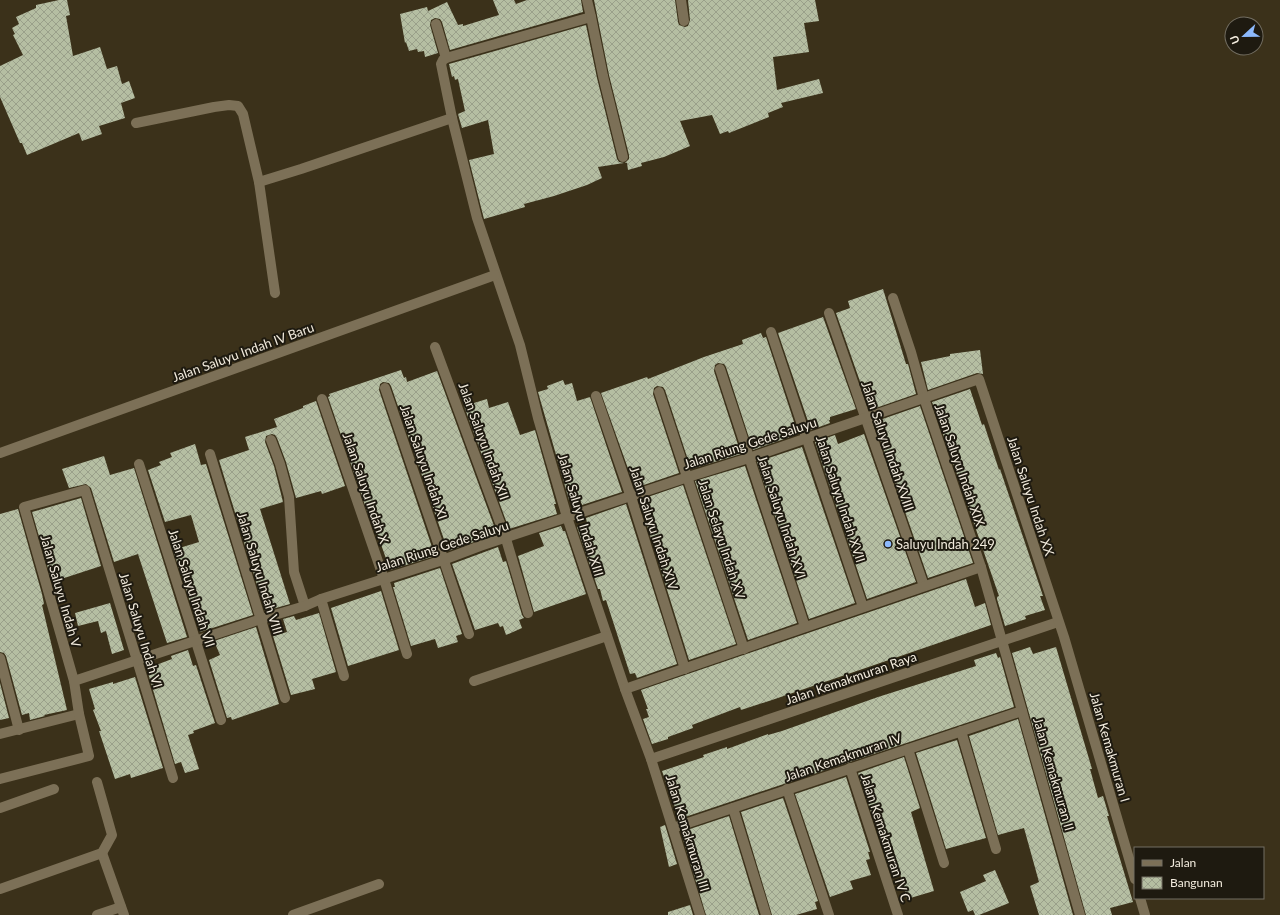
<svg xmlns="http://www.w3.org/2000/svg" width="1280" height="915" font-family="Lato,sans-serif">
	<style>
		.building { fill: url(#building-cross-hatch) }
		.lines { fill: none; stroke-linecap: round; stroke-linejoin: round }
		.minor { stroke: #7c7057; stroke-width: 10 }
		.poi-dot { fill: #8cb9fc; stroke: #1e1a10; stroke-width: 1.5 }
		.labels { text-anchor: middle; stroke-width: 4; stroke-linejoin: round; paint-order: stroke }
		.street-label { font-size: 13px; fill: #f3ecde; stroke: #1e1a10 }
		.poi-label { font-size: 13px; fill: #f3ecde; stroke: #1e1a10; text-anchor: start }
	</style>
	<defs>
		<pattern id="building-cross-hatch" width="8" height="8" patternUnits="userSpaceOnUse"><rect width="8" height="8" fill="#b5bea2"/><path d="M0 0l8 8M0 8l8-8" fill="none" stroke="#9aa08a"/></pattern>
	</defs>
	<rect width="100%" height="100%" fill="#3b311a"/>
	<!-- building -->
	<g class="building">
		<polygon points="59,0 67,0 70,15 66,16 73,56 100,47 107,69 117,66 122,84 129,81 135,98 121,103 125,118 99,126 102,134 82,141 79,133 27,155 22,143 20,143 0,97 0,66 23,55 13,35 15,34 12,28 19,24 16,17 36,8 36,5"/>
		<polygon points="493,0 514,0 516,4 527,0 581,0 583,12 450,50 442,22 440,19 435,18 431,20 430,25 438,53 425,57 424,51 418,52 417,49 409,51 406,42 405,43 400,14 427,7 428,11 447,2 458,25 463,24 463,26 499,15"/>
		<polygon points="594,0 675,0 678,22 679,25 685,27 688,26 690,20 688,0 815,0 819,21 804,23 809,52 773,57 777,90 819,79 823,93 781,103 783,107 768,113 769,117 729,133 728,131 720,134 712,115 680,121 690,146 664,157 641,163 642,166 628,170 627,163 625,163 629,159 629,155 609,75"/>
		<polygon points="586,25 597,78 617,159 619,162 624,163 598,167 602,178 587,185 554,196 524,204 525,207 484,219 469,160 494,154 488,120 462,128 458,114 465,111 458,79 455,80 454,76 452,77 449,64"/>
		<polygon points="883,289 906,364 908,364 916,394 870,410 836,313 850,308 848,301"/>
		<polygon points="823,317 856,409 830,417 830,420 829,420 830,423 811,430 778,333"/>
		<polygon points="761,333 763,338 766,337 798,434 753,450 726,367 724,364 718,363 715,365 714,371 741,454 691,469 665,390 663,387 657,386 654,388 653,394 679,473 635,488 601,393 647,377 648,379 704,357 743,344 742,340"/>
		<polygon points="980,350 983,374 977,373 928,390 921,362 950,356 950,354"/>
		<polygon points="401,370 404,378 406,377 407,382 437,371 497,534 448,551 391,386 389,383 383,382 380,384 379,390 435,556 390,570 370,513 368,514 328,397 330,396 329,394"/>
		<polygon points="563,380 565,385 572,383 577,401 590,397 622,492 582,505 579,497 569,500 538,392 548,389 547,386"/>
		<polygon points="970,389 982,425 984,424 999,470 1000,469 1043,596 1040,596 1045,610 1025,616 1026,619 1005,626 997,599 997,597 999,596 932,402"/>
		<polygon points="487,399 489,408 508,402 520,435 535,430 556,504 554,504 557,514 509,529 464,406"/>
		<polygon points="316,401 345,486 322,494 321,491 296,498 286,462 277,438 275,435 272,434 266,436 265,442 274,466 283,502 260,509 290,604 265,611 219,460 249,450 245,437 277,427 274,419 303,408 303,406"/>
		<polygon points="920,406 973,563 928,578 874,422"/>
		<polygon points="864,434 916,582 867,599 815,442 835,435 838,444"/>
		<polygon points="195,444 201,465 206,464 253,615 200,632 173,550 199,542 191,515 165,522 148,470 161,465 159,462 172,457 170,453"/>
		<polygon points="802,447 855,603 809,619 757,462"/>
		<polygon points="104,456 110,475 134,468 187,637 167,643 138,554 114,562 91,488 86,484 69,488 62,469"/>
		<polygon points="745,466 797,623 748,640 695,481"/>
		<polygon points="683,485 736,644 689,660 639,500"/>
		<polygon points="81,498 101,566 52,582 32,512"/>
		<polygon points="626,504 677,664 637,678 635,673 630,674 606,600 603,601 600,589 598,589 577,527 587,523 586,518"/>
		<polygon points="18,509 42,594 44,604 42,605 67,710 44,715 45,716 30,720 29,713 22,715 6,656 4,653 0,652 0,514"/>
		<polygon points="561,526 563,531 565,531 586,594 534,612 518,556 544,546 539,533"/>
		<polygon points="498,547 503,562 506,561 522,615 524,618 519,620 522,628 506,635 503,626 500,627 498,623 475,630 452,564"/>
		<polygon points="440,568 462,634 456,636 458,642 438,648 435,639 411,646 393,587 395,587 394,583"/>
		<polygon points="966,579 975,607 985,603 991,625 772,700 741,710 740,707 692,725 693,728 668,737 668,739 652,744 643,719 649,717 646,709 648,709 641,690"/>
		<polygon points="381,591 399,650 348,666 331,608"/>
		<polygon points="110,603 124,650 112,654 106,631 101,633 98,621 78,626 75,613"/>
		<polygon points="319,613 336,672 312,679 315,689 291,695 273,636 287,632 283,619 294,616 296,620"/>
		<polygon points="256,627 279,704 232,720 231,717 227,718 209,660 220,655 214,641"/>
		<polygon points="1030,647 1033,654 1056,647 1092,769 1090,769 1098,798 1103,796 1109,816 1107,816 1133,902 1110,908 1112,915 1086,915 1012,653"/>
		<polygon points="188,650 193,666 196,665 215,723 193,731 194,733 188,735 199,769 185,773 181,762 175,764 148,673 150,673 148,668 172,659 171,656"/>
		<polygon points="996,653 998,658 1000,657 1014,707 679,819 662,771 704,757 703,755 727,747 727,749 768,734 768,735 782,731 878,697 976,666 974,660"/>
		<polygon points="135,677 163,768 131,778 130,774 115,779 99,731 101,731 93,710 95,709 89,689 113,682 113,684"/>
		<polygon points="0,683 9,718 0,720"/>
		<polygon points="1018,719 1073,915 1039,915 1030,886 1039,882 1024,828 998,835 969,736"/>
		<polygon points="957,740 986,838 946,849 916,753"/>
		<polygon points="904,757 920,808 911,812 934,891 907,899 892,845 883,848 858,773"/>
		<polygon points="846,777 870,852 868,852 870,859 866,860 871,875 850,881 853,889 830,897 795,794"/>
		<polygon points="783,798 818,901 815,902 817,909 796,915 772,915 741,812"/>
		<polygon points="729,816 759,915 706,915 681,832"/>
		<polygon points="665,825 677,864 669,867 660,827"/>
		<polygon points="995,870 1009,903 979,915 975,915 973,910 968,912 960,892 986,881 983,875"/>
		<polygon points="690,905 693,915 668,915 668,912"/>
	</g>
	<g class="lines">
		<!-- minor -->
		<g class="minor">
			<polyline points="587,0 591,17 446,58 443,60 441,64 452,118 477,218 520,345 538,418 567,517 625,689 651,759 700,915"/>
			<polyline points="681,0 684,21"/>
			<polyline points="591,17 603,76 623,157"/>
			<polyline points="436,24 446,58"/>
			<polyline points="136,123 214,107 229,105 238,106 243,114 259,182 301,169 452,118"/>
			<polyline points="259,182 275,293"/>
			<polyline points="893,298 911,352 924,398 981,567 1080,915"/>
			<polyline points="829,313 924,586"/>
			<polyline points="771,332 863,607"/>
			<polyline points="435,347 506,539 528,613"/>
			<polyline points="720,369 805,627"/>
			<polyline points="385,388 469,634"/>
			<polyline points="659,392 744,649"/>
			<polyline points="596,396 631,497 685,669"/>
			<polyline points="322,399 384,579 407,654"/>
			<polyline points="271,440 280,464 289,497 294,572 305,606"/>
			<polyline points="0,453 495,275"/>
			<polyline points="210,454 285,698"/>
			<polyline points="139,464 221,720"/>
			<polyline points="321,599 344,676"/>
			<polyline points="0,658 19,730"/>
			<polyline points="74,681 24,507 85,490 173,778"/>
			<polyline points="474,681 607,636"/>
			<polyline points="625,689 981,567"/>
			<polyline points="961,731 996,849"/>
			<polyline points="0,734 79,714"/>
			<polyline points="908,749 944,863"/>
			<polyline points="651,759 1058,622"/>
			<polyline points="850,768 898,915"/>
			<polyline points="0,779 89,756 79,714 74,681 261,619 305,606 321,599 443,560 480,546 688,477 749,458 979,379 1064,637 1135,879"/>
			<polyline points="787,789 829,915"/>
			<polyline points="0,808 54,789"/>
			<polyline points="733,808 766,915"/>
			<polyline points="673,828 1022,711"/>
			<polyline points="102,853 124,915"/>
			<polyline points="0,889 102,853 112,835 97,782"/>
			<polyline points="1140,898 1145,915"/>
			<polyline points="97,915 121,907"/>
			<polyline points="293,915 379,884"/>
		</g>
	</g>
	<!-- markers -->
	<circle class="poi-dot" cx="888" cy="544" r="4"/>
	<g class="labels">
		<!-- street labels -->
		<g class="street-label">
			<text transform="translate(243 352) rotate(-20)" y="5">Jalan Saluyu Indah IV Baru</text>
			<text transform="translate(484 441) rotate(70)" y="5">Jalan Saluyu Indah XII</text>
			<text transform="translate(750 443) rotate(-18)" y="5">Jalan Riung Gede Saluyu</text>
			<text transform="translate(888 446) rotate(71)" y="5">Jalan Saluyu Indah XVIII</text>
			<text transform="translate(424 462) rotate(71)" y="5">Jalan Saluyu Indah XI</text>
			<text transform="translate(960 465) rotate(71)" y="5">Jalan Saluyu Indah XIX</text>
			<text transform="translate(366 488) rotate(71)" y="5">Jalan Saluyu Indah X</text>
			<text transform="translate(1031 496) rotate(72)" y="5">Jalan Saluyu Indah XX</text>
			<text transform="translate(841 499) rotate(72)" y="5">Jalan Saluyu Indah XVII</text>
			<text transform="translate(581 515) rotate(73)" y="5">Jalan Saluyu Indah XIII</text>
			<text transform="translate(782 517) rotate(72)" y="5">Jalan Saluyu Indah XVI</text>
			<text transform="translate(654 528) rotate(72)" y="5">Jalan Saluyu Indah XIV</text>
			<text transform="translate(722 539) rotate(72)" y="5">Jalan Selayu Indah XV</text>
			<text transform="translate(442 546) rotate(-18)" y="5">Jalan Riung Gede Saluyu</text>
			<text transform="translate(260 573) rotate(73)" y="5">Jalan Saluyu Indah VIII</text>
			<text transform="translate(192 588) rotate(72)" y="5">Jalan Saluyu Indah VII</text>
			<text transform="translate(61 591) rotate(74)" y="5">Jalan Saluyu Indah V</text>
			<text transform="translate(141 630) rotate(73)" y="5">Jalan Saluyu Indah VI</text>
			<text transform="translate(851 678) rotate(-19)" y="5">Jalan Kemakmuran Raya</text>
			<text transform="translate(1110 747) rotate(74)" y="5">Jalan Kemakmuran I</text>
			<text transform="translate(843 757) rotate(-19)" y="5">Jalan Kemakmuran IV</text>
			<text transform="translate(1054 774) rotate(74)" y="5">Jalan Kemakmuran II</text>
			<text transform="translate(688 833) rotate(73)" y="5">Jalan Kemakmuran III</text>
			<text transform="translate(886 838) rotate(72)" y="5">Jalan Kemakmuran IV C</text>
		</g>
		<!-- poi labels -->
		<g class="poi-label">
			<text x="896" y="549">Saluyu Indah 249</text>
		</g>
	</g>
	<!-- legend -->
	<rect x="1134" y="847" width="130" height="52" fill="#1e1a10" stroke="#736e62"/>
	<rect x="1142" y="860" width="20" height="6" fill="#7c7057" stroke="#736e62"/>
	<text x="1170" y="867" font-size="12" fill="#f3ecde">Jalan</text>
	<rect x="1142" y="877" width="20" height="12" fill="url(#building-cross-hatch)" stroke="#736e62"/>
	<text x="1170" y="887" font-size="12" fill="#f3ecde">Bangunan</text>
	<!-- north arrow -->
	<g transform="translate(1244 36) rotate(248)"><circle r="19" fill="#1e1a10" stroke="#736e62"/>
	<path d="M0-3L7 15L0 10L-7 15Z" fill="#8cb9fc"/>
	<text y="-6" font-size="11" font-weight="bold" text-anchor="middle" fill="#f3ecde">U</text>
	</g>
</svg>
